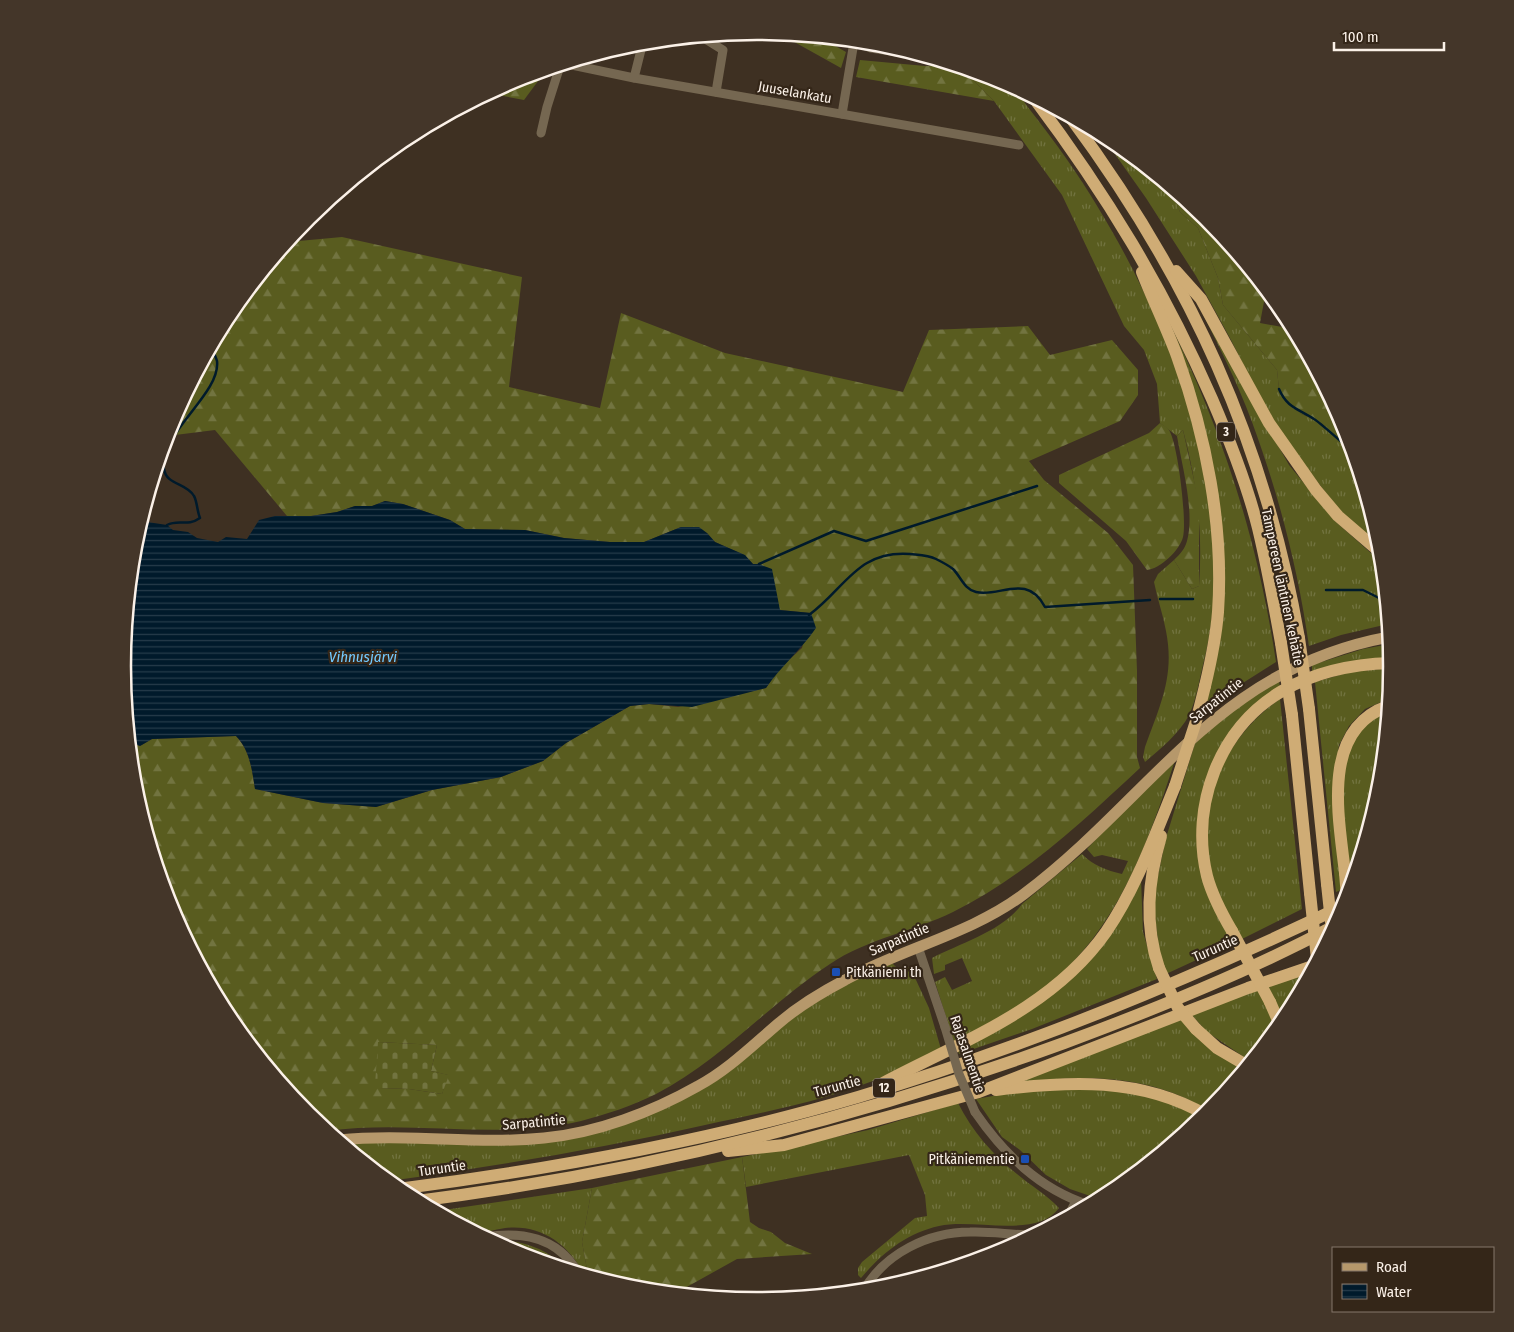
<svg xmlns="http://www.w3.org/2000/svg" width="1514" height="1332" font-family="'Fira Sans Condensed',sans-serif">
	<style>
		.grass { fill: url(#grass-tufts) }
		.forest { fill: url(#forest-firs); fill-rule: evenodd }
		.cemetery { fill: url(#cemetery-stones) }
		.water { fill: url(#water-rules) }
		.lines { fill: none; stroke-linecap: round; stroke-linejoin: round }
		.stream { stroke: #001a2b; stroke-width: 2.5 }
		.minor { stroke: #756751; stroke-width: 9 }
		.major { stroke: #b6986b; stroke-width: 11 }
		.highway { stroke: #cfac75; stroke-width: 12 }
		.minor-bridge { stroke: #756751; stroke-width: 9 }
		.highway-bridge { stroke: #cfac75; stroke-width: 12 }
		.transit-dot { fill: #1a4fb4; stroke: #342618; stroke-width: 2 }
		.labels { text-anchor: middle; stroke-width: 4.5; stroke-linejoin: round; paint-order: stroke }
		.shield { fill: #342618; stroke: #bfb4aa; stroke-width: 1 }
		.shield-label { font-size: 12px; font-weight: bold; fill: #fbf1e8 }
		.street-label { font-size: 14px; fill: #fbf1e8; stroke: #342618 }
		.poi-label { font-size: 14px; fill: #fbf1e8; stroke: #342618; text-anchor: start }
		.water-label { font-size: 15px; font-style: italic; fill: #73caff; stroke: #342618 }
		.rim { fill: none; stroke: #fbf1e8; stroke-width: 2.5 }
	</style>
	<defs>
		<pattern id="grass-tufts" width="24" height="20" patternUnits="userSpaceOnUse" patternTransform="scale(1.25)"><rect width="24" height="20" fill="#595c1f"/><path d="M3 7l-1-3M5 7V3M7 7l1-3M15 17l-1-3M17 17v-4M19 17l1-3" fill="none" stroke="#727440"/></pattern>
		<pattern id="forest-firs" width="22" height="20" patternUnits="userSpaceOnUse" patternTransform="scale(1.25)"><rect width="22" height="20" fill="#595c1f"/><path d="M5 1l3.5 6h-7zM16 11l3.5 6h-7z" fill="#727440"/></pattern>
		<pattern id="cemetery-stones" width="16" height="16" patternUnits="userSpaceOnUse" patternTransform="scale(1.25)"><rect width="16" height="16" fill="#595c1f"/><path d="M2 7V4a2 2 0 0 1 4 0v3zM10 15v-3a2 2 0 0 1 4 0v3z" fill="#727440"/></pattern>
		<pattern id="water-rules" width="6" height="5" patternUnits="userSpaceOnUse" patternTransform="scale(1.25)"><rect width="6" height="5" fill="#001a2b"/><path d="M0 2.5h6" fill="none" stroke="#263c4a"/></pattern>
	</defs>
	<rect width="100%" height="100%" fill="#3e3022"/>
	<!-- grass -->
	<g class="grass">
		<path d="M960,67C976,72 1000,75 1012,87C1018,92 1023,100 1027,106C1041,124 1055,142 1068,161C1162,297 1246,498 1203,665C1199,681 1196,701 1189,715C1180,733 1160,749 1145,762L1143,757L1145,747C1160,705 1175,676 1166,631C1163,614 1157,598 1154,582L1158,574L1174,560L1192,589L1199,586C1203,532 1197,482 1183,430L1177,436L1160,423L1157,384L1144,350L1124,326L1062,195L994,101Z"/>
		<polygon points="1100,133 1110,138 1170,188 1180,212 1198,228 1218,278 1223,305 1277,370 1279,389 1301,414 1314,419 1350,449 1380,549 1341,513 1271,420 1231,340 1196,276 1146,198"/>
		<path d="M1197,302L1289,465L1335,521L1382,563L1388,624L1341,635L1309,646C1298,569 1279,495 1252,422C1237,381 1216,341 1197,302Z"/>
		<path d="M1162,308C1220,423 1257,535 1276,662L1205,707L1222,533Z"/>
		<polygon points="1390,644 1391,658 1312,673 1312,665 1363,649"/>
		<polygon points="1392,668 1388,699 1365,709 1349,726 1339,745 1335,772 1341,890 1336,892 1315,682 1350,672"/>
		<polygon points="1279,680 1280,689 1219,752 1199,852 1233,943 1166,974 1159,950 1153,899 1166,838 1196,740 1233,710"/>
		<path d="M1280,699L1302,909L1242,939C1230,918 1217,896 1211,873C1193,806 1225,737 1280,699Z"/>
		<path d="M1387,711L1379,790L1351,884C1347,839 1332,770 1358,731C1364,723 1379,717 1387,711Z"/>
		<path d="M1175,760C1149,841 1117,930 1048,985C1019,1008 986,1024 954,1042L935,982L945,977L952,990L972,981L962,958L945,965V970L934,974L932,958C961,943 1003,931 1022,904L1082,854C1094,866 1106,870 1122,874L1128,861L1102,855L1094,857L1087,849L1138,794Z"/>
		<polygon points="1141,879 1143,932 1157,979 1032,1029 959,1054 957,1048 1063,983"/>
		<path d="M892,963L899,970L910,967L929,1008L941,1049C923,1058 905,1067 887,1075C830,1100 765,1112 705,1125C600,1149 495,1166 389,1181L343,1143L547,1141L703,1088L791,1019L827,995L855,979Z"/>
		<polygon points="1309,973 1285,1019 1284,1020 1267,984"/>
		<polygon points="1258,987 1277,1028 1250,1061 1207,1032 1191,1014"/>
		<path d="M1181,1018L1244,1068L1209,1111C1146,1072 1077,1074 1006,1085Z"/>
		<polygon points="1102,1087 1175,1103 1202,1118 1109,1194 1099,1199 1070,1189 1046,1175 1020,1150 1002,1137 976,1099 1021,1091"/>
		<path d="M958,1103C972,1131 993,1155 1017,1174C1031,1186 1046,1194 1059,1208C1037,1239 974,1218 939,1226C907,1233 882,1253 861,1278L858,1275V1268L862,1262L915,1218L927,1216L925,1195L909,1155L746,1187L742,1157L868,1130Z"/>
		<path d="M592,1188L582,1242L588,1275L584,1274C568,1244 541,1224 505,1228C497,1229 483,1234 475,1231C462,1227 449,1218 437,1211Z"/>
		<path d="M510,1241C531,1244 550,1251 564,1268L546,1262L521,1250L519,1254L496,1243Z"/>
	</g>
	<!-- forest -->
	<g class="forest">
		<polygon points="780,34 821,38 846,52 841,68"/>
		<polygon points="860,60 925,66 951,65 960,67 994,101 856,77"/>
		<polygon points="547,69 524,100 488,93 514,79"/>
		<polygon points="1170,188 1206,217 1266,291 1260,323 1293,329 1344,423 1353,453 1314,419 1301,414 1283,399 1279,389 1277,370 1223,305 1218,278 1198,228 1180,212"/>
		<path d="M342,237L522,277L509,387L600,408L621,313L725,353L903,392L929,330L1028,326L1050,355L1112,340L1138,370V395L1120,421L1029,461L1044,480L1108,533L1133,565L1137,671V757L1140,768C1082,822 1025,876 953,912C914,931 867,939 830,964C769,1004 720,1061 656,1094C632,1106 607,1114 581,1121C499,1141 411,1119 327,1131L308,1115L229,1018L170,909L134,790L130,742L140,746L152,739L236,736C250,751 252,770 255,789L323,803L376,807L432,790L501,777L543,761L566,743L630,706L649,704L678,707L766,688L779,669L802,648L811,613L780,610L753,564L744,555L715,542L707,533L681,527L644,542H610L564,538L525,530L465,529L450,520L403,504L385,501L372,506H355L337,512L311,516H287L215,430L167,436L171,423L229,313L288,242ZM378,1042L437,1045L431,1071L448,1075L442,1094L409,1089L379,1088Z"/>
		<path d="M1160,423C1163,425 1168,428 1169,430C1178,444 1187,521 1183,537C1180,550 1160,569 1147,570L1126,541L1059,483V475L1149,433Z"/>
		<path d="M1183,430L1199,503V586L1192,589L1174,560C1180,554 1185,549 1187,541C1195,512 1182,466 1177,436Z"/>
		<polygon points="742,1157 750,1222 759,1228 771,1232 785,1243 812,1254 737,1259 676,1293 633,1288 588,1275 582,1242 592,1188"/>
	</g>
	<!-- cemetery -->
	<polygon class="cemetery" points="378,1042 437,1045 431,1071 449,1075 442,1094 409,1089 379,1088 375,1085"/>
	<!-- water -->
	<path class="water" d="M385,501L403,504L450,520L465,529L525,530L564,538L610,542H644L681,527H699L707,533L715,542L745,555L753,564H759L772,569L780,610L811,613L816,628C801,650 781,666 766,688L692,707L649,704L630,706L566,743L543,761L501,777L432,790L376,807L323,803L255,789C252,770 250,750 236,736L152,739L140,746L130,742L122,666L135,542L141,521L167,525L173,530L188,532L197,538L218,542L226,537L247,539L259,520L275,516H311L337,512L355,506H372Z"/>
	<g class="lines">
		<!-- stream -->
		<g class="stream">
			<path d="M1279,389C1287,408 1299,409 1314,419C1319,422 1350,449 1353,453"/>
			<path d="M167,525C179,519 187,527 200,518C197,511 197,501 194,496C187,483 166,485 164,469C158,434 221,394 217,361C216,357 213,352 211,347"/>
			<polyline points="759,564 834,531 866,541 1037,486"/>
			<polyline points="1326,590 1363,590 1385,601"/>
			<polyline points="1160,599 1193,599"/>
			<path d="M809,615C845,589 857,550 910,554C919,555 928,555 936,559C942,562 948,565 953,569C961,577 964,589 976,592C999,598 1027,572 1045,607L1150,600"/>
		</g>
		<!-- minor -->
		<g class="minor">
			<polyline points="702,37 723,50 716,92"/>
			<polyline points="852,41 871,48 923,56"/>
			<polyline points="567,64 634,78 1019,145"/>
			<polyline points="634,78 643,42"/>
			<polyline points="842,114 854,42"/>
			<polyline points="541,133 547,107 560,66"/>
			<polyline points="918,947 945,1027"/>
			<path d="M975,1112C1004,1154 1039,1189 1089,1205"/>
			<polyline points="1068,1216 1076,1201"/>
			<path d="M485,1237C521,1231 557,1237 577,1271"/>
			<path d="M864,1290C885,1253 929,1232 970,1232C991,1231 1011,1235 1032,1235"/>
		</g>
		<!-- major -->
		<path class="major" d="M339,1140C407,1133 476,1145 544,1138C597,1133 652,1112 698,1086C728,1070 753,1045 779,1023C799,1006 822,992 845,980C903,948 971,934 1024,894C1153,797 1215,669 1389,637"/>
		<!-- highway -->
		<g class="highway">
			<path d="M1033,97C1106,194 1164,289 1212,399C1230,441 1247,484 1258,528C1267,565 1274,604 1281,643"/>
			<path d="M1070,117C1189,277 1265,442 1299,638"/>
			<polyline points="1176,271 1201,299 1269,423 1316,490 1338,516 1381,553"/>
			<path d="M1142,272C1153,300 1166,327 1177,356C1206,436 1224,526 1218,612C1216,637 1211,661 1205,686"/>
			<polyline points="1309,709 1327,884"/>
			<polyline points="1292,715 1310,893"/>
			<path d="M1345,873C1339,818 1320,730 1388,706"/>
			<path d="M1232,931C1222,914 1212,895 1207,876C1190,806 1219,728 1282,691C1315,672 1354,664 1391,663"/>
			<path d="M1159,968C1144,924 1148,881 1161,836"/>
			<polyline points="1270,1002 1280,1025"/>
			<polyline points="1196,1029 1217,1048 1246,1065"/>
			<path d="M883,1083C962,1041 1052,1009 1106,932C1136,888 1155,835 1175,786"/>
			<path d="M996,1090C1069,1081 1141,1077 1206,1115"/>
			<polyline points="728,1151 784,1145 979,1092 1248,988 1313,966"/>
			<path d="M398,1189C553,1169 708,1141 858,1097C1026,1047 1187,981 1345,905"/>
			<path d="M417,1201C638,1173 855,1119 1064,1043C1156,1009 1248,972 1334,926"/>
		</g>
		<!-- minor-bridge -->
		<polyline class="minor-bridge" points="945,1027 959,1074 975,1112"/>
		<!-- highway-bridge -->
		<g class="highway-bridge">
			<polyline points="1299,638 1309,709"/>
			<polyline points="1281,643 1292,715"/>
			<polyline points="1175,786 1197,718 1205,686"/>
			<polyline points="1345,873 1347,897"/>
			<polyline points="1327,884 1332,931"/>
			<polyline points="1310,893 1317,959"/>
			<polyline points="1232,931 1270,1002"/>
			<polyline points="1159,968 1178,1008 1196,1029"/>
		</g>
	</g>
	<!-- markers -->
	<g class="transit-dot">
		<rect x="831" y="967" width="10" height="10" rx="2.5"/>
		<rect x="1020" y="1154" width="10" height="10" rx="2.5"/>
	</g>
	<g class="labels">
		<!-- shield labels -->
		<g class="shield">
			<rect x="1217" y="422.5" width="18" height="19" rx="4"/>
			<rect x="873" y="1078.5" width="22" height="19" rx="4"/>
		</g>
		<g class="shield-label">
			<text x="1226" y="436">3</text>
			<text x="884" y="1092">12</text>
		</g>
		<!-- street labels -->
		<g class="street-label">
			<text transform="translate(795 92) rotate(10)" y="5">Juuselankatu</text>
			<text transform="translate(1283 587) rotate(78)" y="5">Tampereen läntinen kehätie</text>
			<text transform="translate(1216 700) rotate(-38)" y="5">Sarpatintie</text>
			<text transform="translate(899 939) rotate(-23)" y="5">Sarpatintie</text>
			<text transform="translate(1215 948) rotate(-24)" y="5">Turuntie</text>
			<text transform="translate(968 1054) rotate(71)" y="5">Rajasalmentie</text>
			<text transform="translate(837 1086) rotate(-15)" y="5">Turuntie</text>
			<text transform="translate(534 1122) rotate(-5)" y="5">Sarpatintie</text>
			<text transform="translate(442 1168) rotate(-8)" y="5">Turuntie</text>
		</g>
		<!-- poi labels -->
		<g class="poi-label">
			<text x="846" y="977">Pitkäniemi th</text>
			<text x="1015" y="1164" text-anchor="end">Pitkäniementie</text>
		</g>
		<!-- water labels -->
		<g class="water-label">
			<text x="363" y="662">Vihnusjärvi</text>
		</g>
	</g>
	<!-- crop -->
	<path d="M0 0H1514V1332H0ZM131 666a626 626 0 1 1 1252 0a626 626 0 1 1-1252 0Z" fill="#443629" fill-rule="evenodd"/>
	<path class="rim" d="M131 666a626 626 0 1 1 1252 0a626 626 0 1 1-1252 0Z"/>
	<!-- legend -->
	<rect x="1332" y="1247" width="162" height="65" fill="#342618" stroke="#84776b"/>
	<rect x="1342" y="1263" width="25" height="8" fill="#b6986b" stroke="#84776b"/>
	<text x="1376" y="1272" font-size="15" fill="#fbf1e8">Road</text>
	<rect x="1342" y="1284" width="25" height="15" fill="url(#water-rules)" stroke="#84776b"/>
	<text x="1376" y="1297" font-size="15" fill="#fbf1e8">Water</text>
	<!-- scale -->
	<path d="M1334 42v8h110v-8" fill="none" stroke="#fbf1e8" stroke-width="2.5"/>
	<text x="1342" y="42" font-size="15" fill="#fbf1e8" stroke="#342618" stroke-width="4" paint-order="stroke">100 m</text>
</svg>
